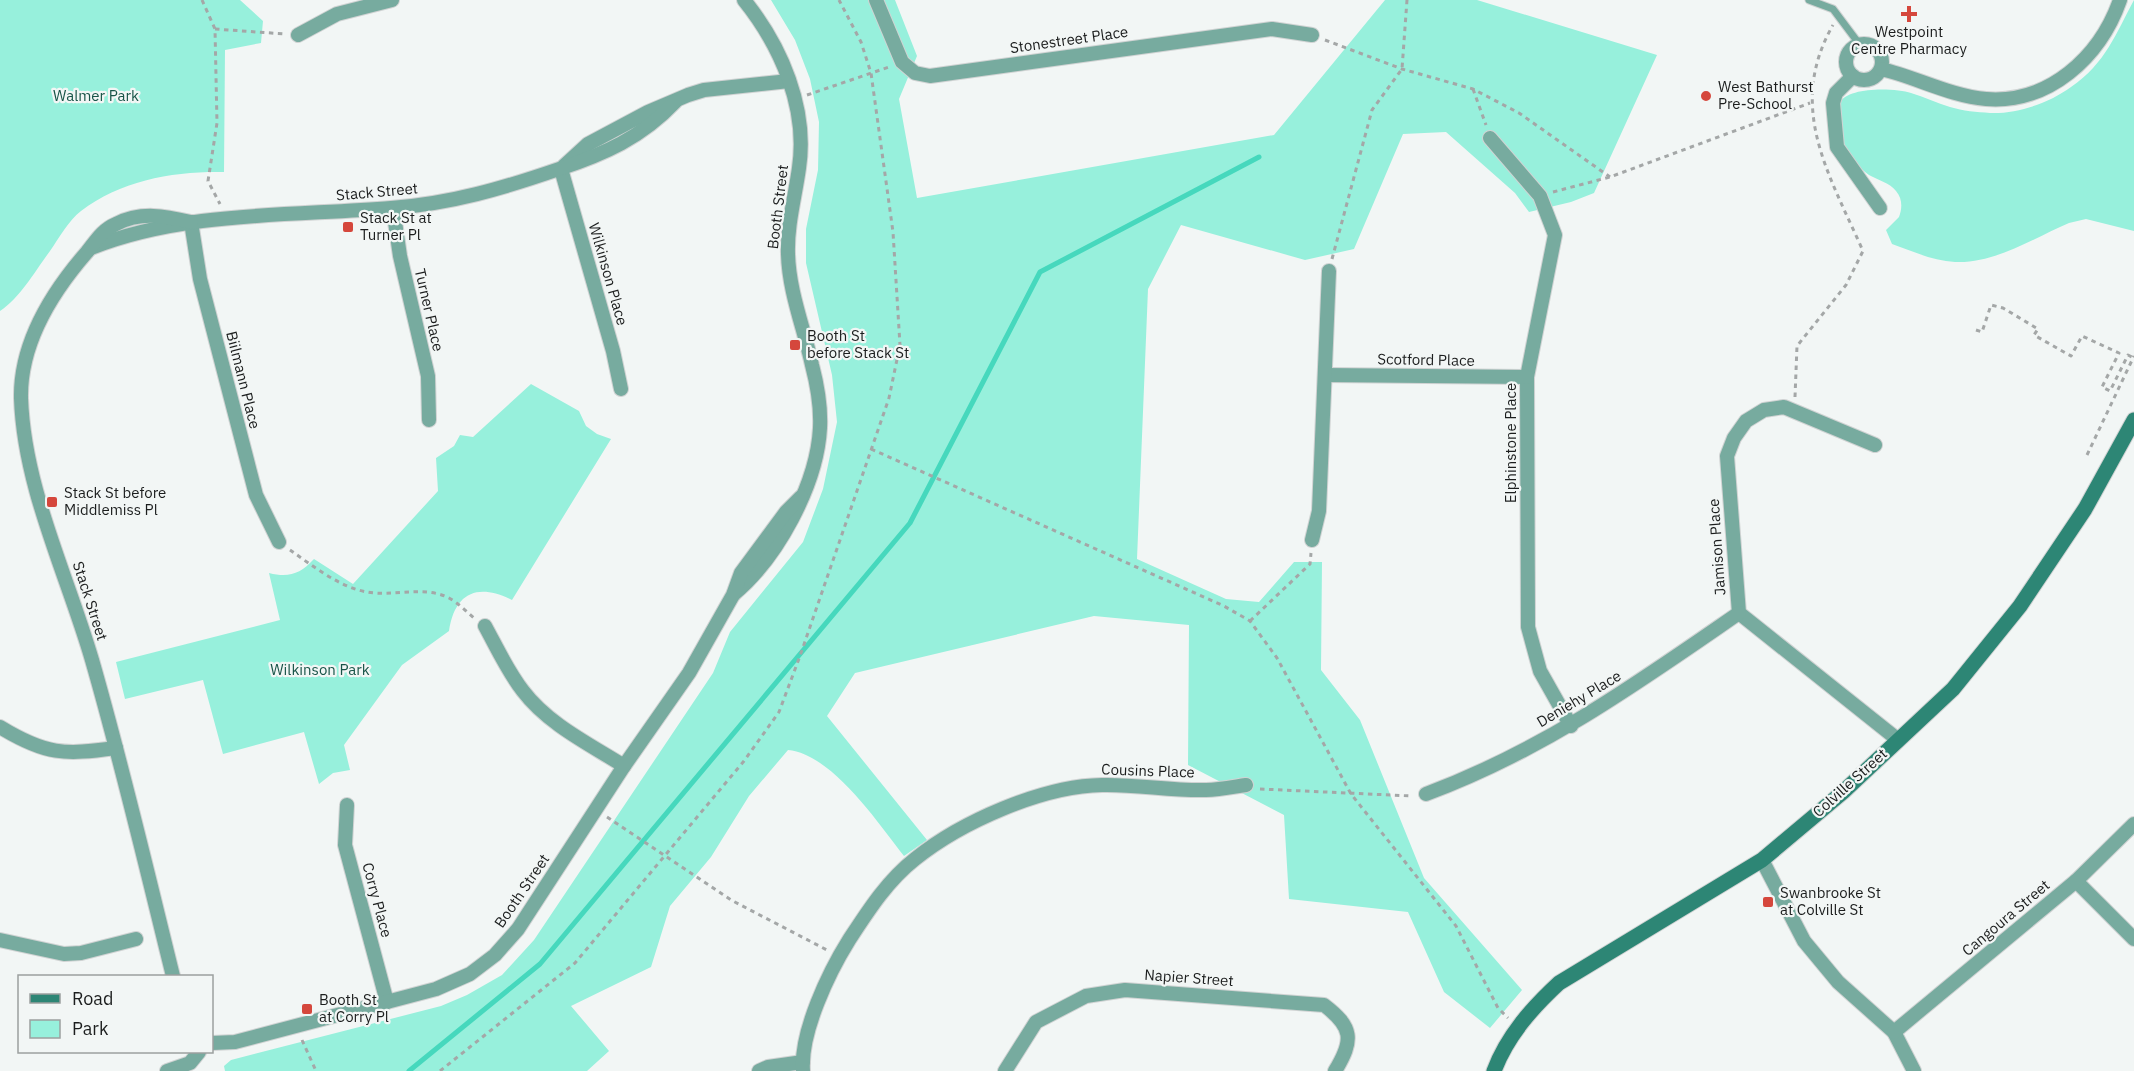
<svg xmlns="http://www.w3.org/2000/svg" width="2134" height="1071" font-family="'IBM Plex Sans',sans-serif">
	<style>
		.green { fill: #97f0dc }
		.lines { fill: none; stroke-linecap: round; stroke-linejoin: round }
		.stream { stroke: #46d8bd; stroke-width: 5 }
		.lane-casing { stroke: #d0d3d3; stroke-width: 9 }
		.street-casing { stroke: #d0d3d3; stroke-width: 16 }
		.secondary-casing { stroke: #d0d3d3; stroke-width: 17 }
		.path { stroke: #a4a7a7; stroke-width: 3; stroke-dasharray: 4.5 4.5; stroke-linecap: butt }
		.lane { stroke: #77ab9f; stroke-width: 7 }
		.street { stroke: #77ab9f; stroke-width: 14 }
		.secondary { stroke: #2d8675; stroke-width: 15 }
		.poi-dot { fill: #d5473c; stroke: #f2f6f5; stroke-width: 2 }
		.labels { text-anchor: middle; stroke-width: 4.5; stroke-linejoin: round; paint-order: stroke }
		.poi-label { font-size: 15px; fill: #1c1e1e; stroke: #f2f6f5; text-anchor: start }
		.street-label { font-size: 15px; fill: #1c1e1e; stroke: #f2f6f5 }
		.park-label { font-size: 15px; fill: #185448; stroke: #f2f6f5 }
	</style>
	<rect width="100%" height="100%" fill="#f2f6f5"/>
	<!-- green -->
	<g class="green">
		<path d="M0,0H240L263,21L261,43L225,50L224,172C175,171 121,180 81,211C69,220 59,238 50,251C35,271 21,297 0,311Z"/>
		<path d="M771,0H895L917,56L899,99L917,198L1274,135L1385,0H1477L1657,55L1594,193L1571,202L1529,212L1515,193L1446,132L1403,134L1354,249L1305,260L1181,225L1148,289L1137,559L1226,599L1259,602L1294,562H1322L1321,670L1360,720L1424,878L1522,990L1490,1028L1444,992L1408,912L1289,899L1284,815L1188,765L1189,625L1094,616L855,673L827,716L927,840L904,856C878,823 832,754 788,750L749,796L711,857L670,906L651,967L571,1006L609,1051L587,1071H225L224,1066L231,1060L441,1006L467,995L502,975L534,940L713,673L730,632L803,542L823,489L837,422L832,375L806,263V229L818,170L819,122L810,79L795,40Z"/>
		<path d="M2134,0V231L2086,219L2069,223C2034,238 1994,264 1955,262C1933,261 1912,251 1892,244L1886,230L1899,217C1902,209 1903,199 1896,191C1890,183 1878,180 1869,175C1850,162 1829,127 1839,104C1847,86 1895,88 1911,93C1924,97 1937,103 1950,107C1963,111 1977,112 1990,113C2018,114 2049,103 2071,87C2106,63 2116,33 2134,0Z"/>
		<path d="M531,384L579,411L586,426L597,434L611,439L512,600C478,583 455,592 449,631L402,665L344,745L350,770L333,773L319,784L304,732L223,754L203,680L125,699L116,662L280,620L269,573C289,578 300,574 314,559L353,584L438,491L436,458L454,446L460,435L473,437Z"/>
	</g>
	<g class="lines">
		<!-- stream -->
		<polyline class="stream" points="409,1071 540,964 910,523 1040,272 1259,157"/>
		<defs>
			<polyline id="lane" points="1809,0 1833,9 1860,45"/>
			<g id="street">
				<polyline points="876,0 902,62 915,73 930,76 1272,29 1312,35"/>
				<polyline points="298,35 337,14 392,0"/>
				<circle cx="1864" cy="62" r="18"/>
				<path d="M1881,69C1916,77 1950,96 1986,99C2049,104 2100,57 2120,0"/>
				<polyline points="1853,76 1836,93 1833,103 1837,147 1880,208"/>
				<polyline points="1490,138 1540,196 1555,235 1527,377 1528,627 1540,671 1571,726"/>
				<polyline points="564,166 588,144 648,112 688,95 704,90 789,81"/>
				<polyline points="561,169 613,351 621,389"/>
				<polyline points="393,208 400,256 428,376 429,420"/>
				<polyline points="191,222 200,279 256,495 279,542"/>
				<path d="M91,248C183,211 294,216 391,208C450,204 504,188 559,169C604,154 641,138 675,102"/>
				<polyline points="1325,375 1527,377"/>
				<polyline points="1875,445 1784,407 1764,410 1746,421 1734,438 1727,456 1739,613 1897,739"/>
				<polyline points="1312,540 1319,511 1329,271"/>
				<path d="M734,594C777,558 817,485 820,428C821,408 817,384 812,365C804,328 789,292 788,254C787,225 795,197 799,168C808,108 781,46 744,0"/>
				<path d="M485,626C497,648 508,672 523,691C548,724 589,744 624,766"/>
				<path d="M0,727C46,755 64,755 116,748"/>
				<path d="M1426,794C1544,750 1636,684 1739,613"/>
				<polyline points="347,805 345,845 387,1002"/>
				<polyline points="1762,860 1804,941 1838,982 1894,1032 1914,1071"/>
				<polyline points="2076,881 2134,939"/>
				<polyline points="0,940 64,954 81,953 136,939"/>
				<path d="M173,976C147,871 122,764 92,660C67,574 24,488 21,398C20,343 53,291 87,252C96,241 102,230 116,224C141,211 165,216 191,222"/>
				<polyline points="1894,1032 2076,881 2134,824"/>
				<polyline points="212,1043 235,1042 436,989 470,974 495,955 518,929 624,766 689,673 733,595 741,573 786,512 801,497"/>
				<polyline points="167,1071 190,1063 199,1052"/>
				<polyline points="759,1071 768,1067 803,1062"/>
				<path d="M803,1071C800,1032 829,972 849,940C868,911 887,881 915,859C961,822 1042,786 1102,785C1136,784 1171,791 1206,790C1219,790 1233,787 1246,785"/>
				<path d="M1005,1071L1036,1022L1086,996L1125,990L1324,1005C1353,1027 1354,1040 1335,1071"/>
			</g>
			<path id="secondary" d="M1494,1071C1507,1036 1532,1008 1559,983L1762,860L1843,792L1953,689L2020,606L2085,509L2134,420"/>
		</defs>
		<!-- lane casing -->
		<use href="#lane" class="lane-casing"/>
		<!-- street casing -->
		<use href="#street" class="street-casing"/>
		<!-- secondary casing -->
		<use href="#secondary" class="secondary-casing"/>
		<!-- path -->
		<g class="path">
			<polyline points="202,0 215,29 217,123 208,181 220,204"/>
			<polyline points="215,29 285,34"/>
			<polyline points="1325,40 1402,69 1473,89 1519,113 1610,177"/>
			<polyline points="1473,89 1486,125"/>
			<polyline points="807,95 889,67"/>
			<polyline points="1553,192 1610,177 1810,103"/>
			<polyline points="1332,259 1372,110 1402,69 1407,0"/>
			<polyline points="1976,330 1982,332 1991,305 2003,308 2038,329 2034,335 2071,356 2082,336 2119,353 2102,387 2110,391 2128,355 2134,358"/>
			<path d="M1795,397L1797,346L1846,285L1863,251C1829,174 1786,107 1833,25"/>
			<polyline points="871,449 1224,606 1250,621 1277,658 1351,794 1456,926 1498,1008 1508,1018"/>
			<polyline points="2087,455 2134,356"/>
			<path d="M290,550C313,566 339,587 367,592C393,597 424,585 449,598C458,603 466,611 474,618"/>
			<polyline points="1250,621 1310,564 1311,553"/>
			<polyline points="1260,789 1412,796"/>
			<polyline points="607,817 731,900 827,950"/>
			<polyline points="302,1040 316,1071"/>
			<polyline points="440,1071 575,963 744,761 779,712 800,656 889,398 900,345 893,232 871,73 861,42 839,0"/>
		</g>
		<!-- lane -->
		<use href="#lane" class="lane"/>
		<!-- street -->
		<use href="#street" class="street"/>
		<!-- secondary -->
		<use href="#secondary" class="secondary"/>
	</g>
	<!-- markers -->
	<g class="poi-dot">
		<path d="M1906 5h6v6h6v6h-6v6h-6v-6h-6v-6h6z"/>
		<circle cx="1706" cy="96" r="6"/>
		<rect x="342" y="221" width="12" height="12" rx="3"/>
		<rect x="789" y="339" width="12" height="12" rx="3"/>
		<rect x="46" y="496" width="12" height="12" rx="3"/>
		<rect x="1762" y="896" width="12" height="12" rx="3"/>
		<rect x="301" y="1003" width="12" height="12" rx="3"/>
	</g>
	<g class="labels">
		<!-- poi labels -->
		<g class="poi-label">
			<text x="1909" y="37" text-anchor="middle">Westpoint<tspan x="1909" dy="17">Centre Pharmacy</tspan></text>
			<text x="1718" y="92">West Bathurst<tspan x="1718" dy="17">Pre-School</tspan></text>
			<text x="360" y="223">Stack St at<tspan x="360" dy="17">Turner Pl</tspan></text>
			<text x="807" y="341">Booth St<tspan x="807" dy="17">before Stack St</tspan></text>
			<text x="64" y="498">Stack St before<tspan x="64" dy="17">Middlemiss Pl</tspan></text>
			<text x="1780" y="898">Swanbrooke St<tspan x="1780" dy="17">at Colville St</tspan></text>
			<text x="319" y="1005">Booth St<tspan x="319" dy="17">at Corry Pl</tspan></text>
		</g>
		<!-- street labels -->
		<g class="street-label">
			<text transform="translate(1069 40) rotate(-8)" y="5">Stonestreet Place</text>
			<text transform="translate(377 192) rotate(-5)" y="5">Stack Street</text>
			<text transform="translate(778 207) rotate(-83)" y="5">Booth Street</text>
			<text transform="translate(608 274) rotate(74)" y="5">Wilkinson Place</text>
			<text transform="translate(429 310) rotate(77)" y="5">Turner Place</text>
			<text transform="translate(1426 360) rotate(1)" y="5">Scotford Place</text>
			<text transform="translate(243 380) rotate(76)" y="5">Biilmann Place</text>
			<text transform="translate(1511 443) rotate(-90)" y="5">Elphinstone Place</text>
			<text transform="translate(1717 547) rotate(-94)" y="5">Jamison Place</text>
			<text transform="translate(90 601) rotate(72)" y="5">Stack Street</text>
			<text transform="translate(1579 699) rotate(-31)" y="5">Deniehy Place</text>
			<text transform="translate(1148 771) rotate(2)" y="5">Cousins Place</text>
			<text transform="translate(1850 783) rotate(-42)" y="5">Colville Street</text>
			<text transform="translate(522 891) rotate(-56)" y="5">Booth Street</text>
			<text transform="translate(377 900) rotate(75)" y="5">Corry Place</text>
			<text transform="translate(2006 918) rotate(-40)" y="5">Cangoura Street</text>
			<text transform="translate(1189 978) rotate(4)" y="5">Napier Street</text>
		</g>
		<!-- park labels -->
		<g class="park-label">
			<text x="96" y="101">Walmer Park</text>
			<text x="320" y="675">Wilkinson Park</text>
		</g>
	</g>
	<!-- legend -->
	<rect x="18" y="975" width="195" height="78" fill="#f2f6f5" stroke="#9ca09f" stroke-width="1.5"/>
	<rect x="30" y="994" width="30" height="9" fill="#2d8675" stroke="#9ca09f" stroke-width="1.5"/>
	<text x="72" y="1005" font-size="18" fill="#1c1e1e">Road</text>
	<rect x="30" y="1020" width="30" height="18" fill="#97f0dc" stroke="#9ca09f" stroke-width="1.5"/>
	<text x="72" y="1035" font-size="18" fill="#1c1e1e">Park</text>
</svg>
